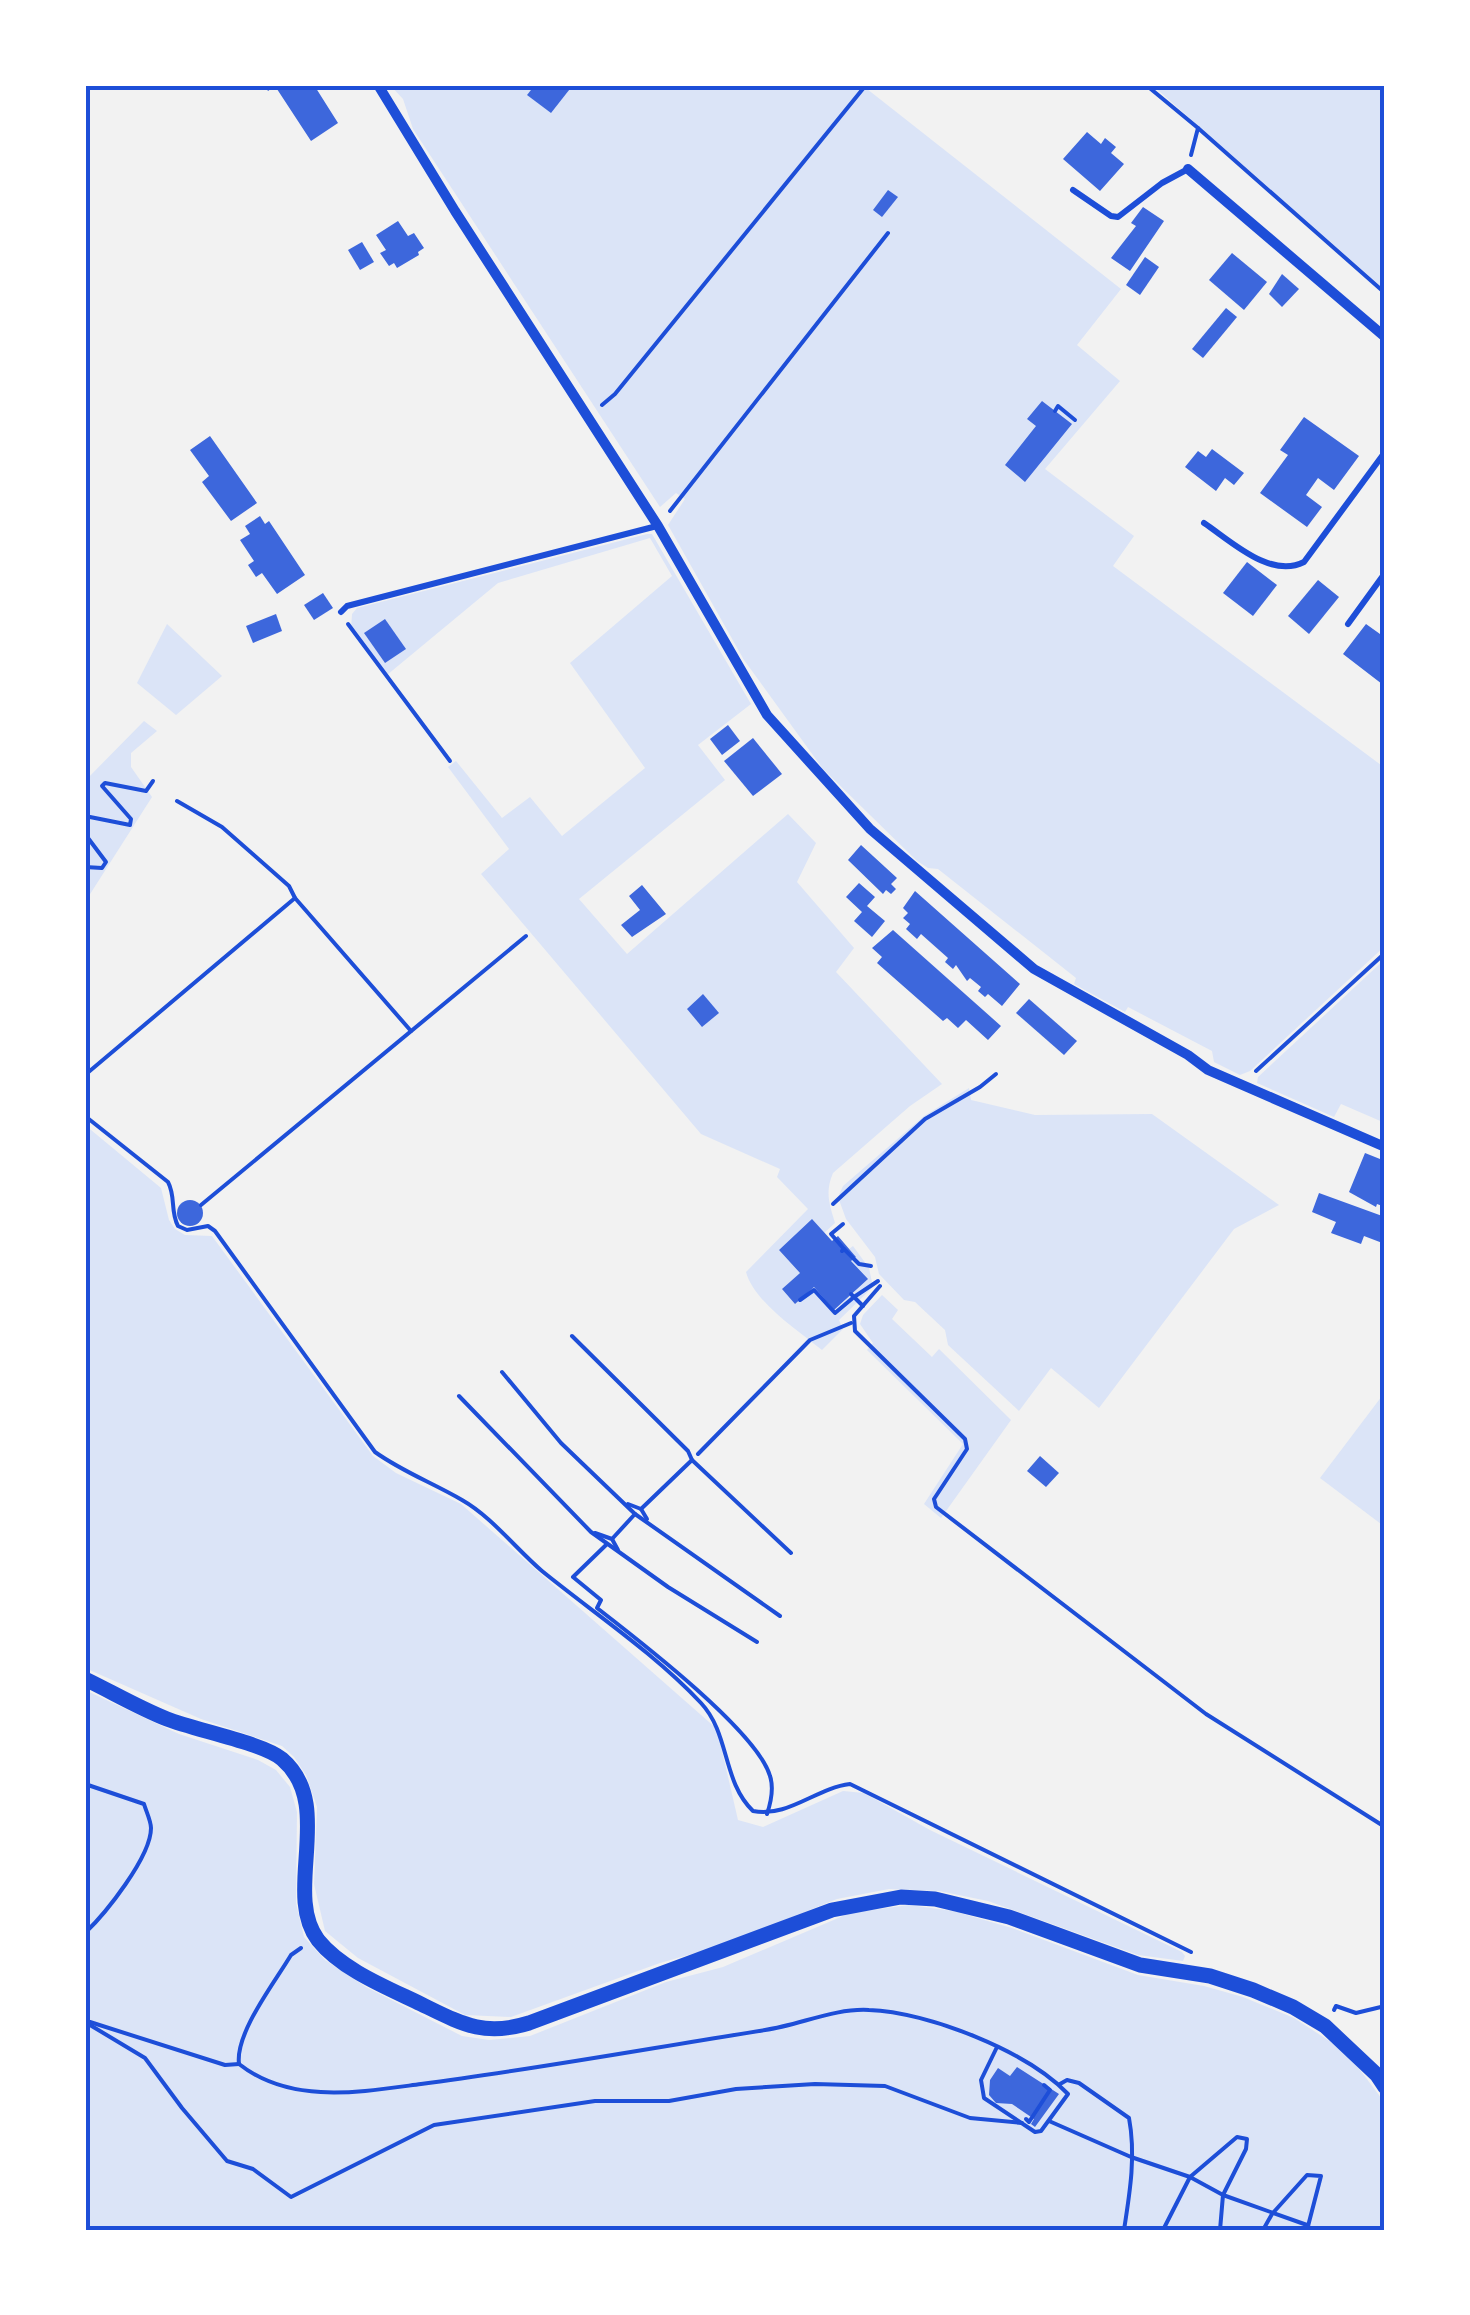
<svg xmlns="http://www.w3.org/2000/svg" width="1470" height="2315" font-family="'Source Sans 3',sans-serif">
	<style>
		.green { fill: #dbe4f7 }
		.building { fill: #3d67dc }
		.lines { fill: none; stroke-linecap: round; stroke-linejoin: round }
		.path { stroke: #1d4ed8; stroke-width: 4 }
		.service { stroke: #1d4ed8; stroke-width: 6 }
		.minor { stroke: #1d4ed8; stroke-width: 10 }
		.tertiary { stroke: #1d4ed8; stroke-width: 15 }
		.neatline { fill: none; stroke: #1d4ed8; stroke-width: 4 }
	</style>
	<rect width="100%" height="100%" fill="#f2f2f2"/>
	<!-- green -->
	<g class="green">
		<polygon points="390,85 862,85 1121,289 1077,345 1120,381 1045,469 1134,536 1113,566 1385,768 1385,946 1250,1071 1240,1075 1214,1062 1212,1051 1128,1007 1125,1012 1074,984 1076,978 938,869 928,868 917,861 823,769 744,660 668,525 685,499 676,493 660,507 413,129 403,99"/>
		<polygon points="1152,85 1385,85 1385,290"/>
		<path d="M647,534H652L751,704L698,745L725,780L579,899L627,954L788,814L816,843L797,882L854,948L836,972L942,1084L910,1106L833,1173C825,1192 829,1203 835,1223L824,1233L812,1220L779,1250L800,1273L782,1289L795,1304L814,1287L835,1310L867,1280L851,1261L856,1257L849,1249L853,1246L869,1268L873,1287L839,1320L843,1329L822,1350C799,1331 754,1302 746,1272L808,1209L777,1177L780,1169L701,1134L481,874L509,849L448,767L456,761L502,818L530,797L562,836L645,768L570,663L672,576L650,538L498,583L387,675L351,629L352,614L357,608Z"/>
		<polygon points="167,624 222,676 176,715 137,683"/>
		<polygon points="144,721 157,731 131,753 131,767 152,797 85,902 85,781"/>
		<polygon points="1385,959 1385,1123 1341,1104 1334,1117 1257,1083 1258,1077"/>
		<polygon points="969,1088 971,1100 1035,1115 1152,1114 1279,1205 1234,1229 1099,1408 1051,1368 1019,1411 948,1345 945,1330 915,1302 904,1300 879,1274 875,1257 846,1219 838,1197 843,1186 924,1116"/>
		<polygon points="85,1125 161,1188 169,1220 175,1229 185,1235 212,1236 373,1456 396,1473 461,1504 717,1729 738,1820 763,1827 843,1791 864,1793 930,1830 1182,1952 1185,1956 1183,1961 1138,1955 988,1901 939,1891 889,1889 837,1899 723,1945 660,1963 511,2017 465,2015 358,1958 325,1931 314,1884 317,1807 306,1775 294,1757 282,1746 201,1719 85,1668"/>
		<polygon points="882,1295 898,1310 892,1319 932,1357 939,1349 1011,1420 941,1518 924,1504 963,1444 867,1350 873,1343 860,1324 863,1315"/>
		<polygon points="1385,1392 1385,1527 1320,1478"/>
		<polygon points="85,1690 179,1734 258,1760 276,1770 290,1787 297,1812 296,1903 304,1937 325,1960 366,1987 462,2036 489,2040 530,2036 666,1982 723,1967 850,1913 909,1905 953,1911 1012,1928 1138,1975 1204,1986 1243,1997 1294,2018 1331,2042 1354,2062 1385,2103 1385,2230 85,2230"/>
	</g>
	<!-- building -->
	<g class="building">
		<polygon points="264,85 314,85 338,123 311,141 275,86 268,91"/>
		<polygon points="535,85 573,85 551,113 527,95"/>
		<polygon points="1087,132 1101,144 1105,138 1116,147 1111,153 1124,164 1100,191 1063,159"/>
		<polygon points="888,190 898,197 882,217 873,210"/>
		<polygon points="1143,207 1164,221 1130,271 1111,258 1136,226 1131,223"/>
		<polygon points="398,221 408,236 414,233 424,248 418,252 419,255 397,268 394,263 389,266 380,253 386,250 376,235"/>
		<polygon points="362,242 374,262 360,270 348,250"/>
		<polygon points="1232,253 1267,282 1244,310 1209,280"/>
		<polygon points="1145,257 1159,267 1140,295 1126,285"/>
		<polygon points="1282,274 1299,289 1282,307 1269,294"/>
		<polygon points="1226,308 1237,317 1203,358 1192,349"/>
		<polygon points="1042,401 1072,424 1025,482 1005,465 1036,426 1027,419"/>
		<polygon points="1304,417 1359,456 1334,490 1318,478 1306,495 1322,507 1307,527 1260,493 1288,455 1280,450"/>
		<polygon points="210,436 257,503 231,521 202,482 209,476 190,450"/>
		<polygon points="1212,449 1244,473 1234,485 1225,478 1216,491 1185,467 1198,451 1206,457"/>
		<polygon points="260,516 265,524 269,521 305,575 277,594 262,573 256,577 248,565 254,561 240,540 250,534 245,526"/>
		<polygon points="1247,562 1277,585 1253,616 1223,593"/>
		<polygon points="1318,580 1339,597 1309,634 1288,616"/>
		<polygon points="323,593 333,608 314,620 304,605"/>
		<polygon points="276,614 282,631 253,643 246,626"/>
		<polygon points="385,619 406,649 385,663 364,633"/>
		<polygon points="1366,624 1380,634 1385,626 1382,684 1343,654"/>
		<polygon points="728,725 740,741 722,755 710,739"/>
		<polygon points="753,738 782,774 753,796 724,761"/>
		<polygon points="861,845 897,878 891,884 896,889 891,894 886,890 883,894 848,860"/>
		<polygon points="859,883 875,897 867,906 885,921 872,937 854,921 862,912 846,897"/>
		<polygon points="642,885 666,914 632,937 621,925 640,910 629,896"/>
		<polygon points="915,891 1020,984 1002,1006 988,994 985,997 978,991 981,987 970,978 967,981 956,965 953,969 945,962 948,958 921,934 917,939 906,929 910,924 903,918 908,913 903,908"/>
		<polygon points="893,930 1001,1026 988,1040 966,1020 958,1028 947,1018 943,1021 877,963 882,957 872,948"/>
		<polygon points="703,994 719,1013 702,1027 687,1009"/>
		<polygon points="1029,999 1077,1041 1064,1055 1016,1013"/>
		<polygon points="1365,1153 1385,1161 1385,1207 1377,1204 1376,1207 1349,1192"/>
		<polygon points="1319,1193 1385,1217 1385,1244 1364,1236 1361,1244 1331,1233 1336,1222 1312,1212"/>
		<circle cx="190" cy="1213" r="13"/>
		<polygon points="812,1219 832,1241 838,1236 856,1257 851,1261 868,1279 834,1310 814,1287 795,1304 782,1289 800,1273 779,1250"/>
		<polygon points="1040,1456 1059,1473 1046,1487 1027,1471"/>
		<polygon points="1017,2067 1059,2094 1035,2127 1031,2124 1034,2119 1012,2104 996,2103 989,2095 990,2080 998,2068 1010,2076"/>
	</g>
	<g class="lines">
		<!-- path -->
		<g class="path">
			<polyline points="1146,85 1198,128 1191,155"/>
			<polyline points="1198,128 1385,293"/>
			<polyline points="602,405 615,394 866,85"/>
			<polyline points="1055,411 1058,406 1075,420"/>
			<polyline points="670,511 888,233"/>
			<polyline points="348,624 450,761"/>
			<polyline points="177,801 222,827 289,886 295,898 411,1031"/>
			<polyline points="85,816 130,825 131,819 102,786 105,783 146,791 153,781"/>
			<polyline points="85,834 106,862 102,868 85,867"/>
			<polyline points="1256,1071 1385,953"/>
			<polyline points="85,1075 295,898"/>
			<path d="M85,1116L168,1182C176,1197 170,1211 178,1226L187,1230L208,1226L215,1231L375,1452C403,1472 433,1483 462,1500C492,1517 516,1549 542,1571C595,1614 654,1653 701,1703C730,1734 722,1781 753,1811C788,1818 816,1788 850,1784L1191,1952"/>
			<polyline points="833,1204 925,1119 980,1087 996,1074"/>
			<polyline points="201,1205 526,936"/>
			<polyline points="843,1224 831,1234 844,1249"/>
			<polyline points="842,1251 844,1249 859,1264 871,1266"/>
			<polyline points="880,1286 854,1316 855,1331 965,1439 967,1449 934,1499 936,1507 1206,1714 1385,1827"/>
			<polyline points="851,1294 854,1297 878,1281"/>
			<polyline points="800,1300 814,1290 835,1313 854,1297 863,1306"/>
			<polyline points="572,1336 688,1451 692,1460 791,1553"/>
			<polyline points="502,1372 561,1443 635,1514 780,1616"/>
			<polyline points="459,1396 591,1532 668,1587 757,1642"/>
			<polyline points="698,1454 810,1340 851,1323"/>
			<polyline points="628,1504 641,1509 647,1519"/>
			<polyline points="641,1509 692,1460"/>
			<polyline points="595,1533 612,1539 618,1550"/>
			<polyline points="612,1539 635,1514"/>
			<path d="M606,1545L573,1577L601,1600L597,1608C637,1639 757,1731 770,1776C774,1788 771,1802 767,1814"/>
			<path d="M85,1784L144,1804C146,1811 151,1821 151,1828C151,1857 105,1914 85,1933"/>
			<polyline points="1334,2010 1336,2006 1356,2013 1385,2006"/>
			<polyline points="85,2022 145,2058 182,2108 227,2161 253,2169 291,2197 434,2125 595,2101 669,2101 736,2089 815,2084 885,2086 970,2118 1022,2123"/>
			<polyline points="90,2022 225,2065 239,2064"/>
			<path d="M239,2064C291,2105 361,2092 421,2084C536,2069 651,2048 765,2030C800,2025 834,2008 869,2010C928,2012 1027,2051 1068,2094L1041,2131L1035,2132L984,2098L981,2080L997,2047"/>
			<path d="M239,2064C235,2033 275,1982 291,1955L301,1948"/>
			<path d="M1060,2084L1067,2080L1079,2083L1129,2118C1136,2155 1130,2192 1124,2230"/>
			<polyline points="1026,2119 1029,2122 1050,2090 1044,2085"/>
			<polyline points="1049,2121 1131,2157 1190,2177 1223,2195 1307,2225 1311,2230"/>
			<polyline points="1163,2230 1190,2177 1237,2137 1247,2139 1246,2149 1223,2195 1220,2230"/>
			<polyline points="1263,2230 1272,2214 1307,2175 1321,2176 1307,2230"/>
		</g>
		<!-- service -->
		<g class="service">
			<polyline points="1073,190 1111,216 1118,217 1162,183 1188,169"/>
			<path d="M1204,523C1231,541 1270,579 1304,562L1385,452"/>
			<polyline points="341,612 347,606 657,526"/>
			<polyline points="1348,624 1385,573"/>
		</g>
		<!-- minor -->
		<g class="minor">
			<polyline points="378,85 455,211 658,526 767,715 870,829 1034,969 1188,1055 1208,1070 1385,1147"/>
			<polyline points="1188,169 1385,337"/>
		</g>
		<!-- tertiary -->
		<path class="tertiary" d="M85,1679C112,1692 139,1708 167,1719C195,1730 263,1743 282,1759C336,1805 282,1892 318,1940C342,1970 388,1988 421,2004C462,2024 484,2037 529,2023L832,1910L901,1897L935,1899L1009,1917L1140,1965L1210,1976L1253,1990L1293,2007L1325,2026L1377,2075L1385,2087"/>
	</g>
	<!-- border -->
	<rect width="1470" height="2315" fill="none" stroke="#ffffff" stroke-width="175"/>
	<rect x="88" y="88" width="1294" height="2140" class="neatline"/>
</svg>
